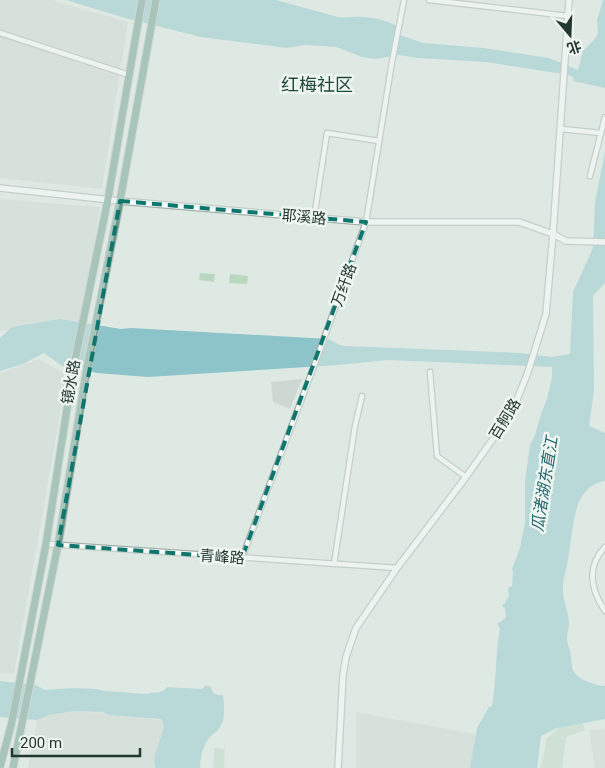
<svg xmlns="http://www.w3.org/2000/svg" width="605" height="768" font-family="Roboto,'Noto Sans SC',sans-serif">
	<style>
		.built { fill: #ced8d3 }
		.green { fill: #bad8c0 }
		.water { fill: #8dc4c9 }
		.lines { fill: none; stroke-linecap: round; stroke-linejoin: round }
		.minor-casing { stroke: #a3b0aa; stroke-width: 7 }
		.tertiary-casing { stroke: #a3b0aa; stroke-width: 8 }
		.primary-casing { stroke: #bdc3c1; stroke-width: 9 }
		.minor { stroke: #fff; stroke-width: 4.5 }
		.tertiary { stroke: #fff; stroke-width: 5.5 }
		.primary { stroke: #689a89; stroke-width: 7 }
		.marked { fill: none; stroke: #0f766e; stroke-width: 4; stroke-dasharray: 10 6; stroke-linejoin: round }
		.labels { text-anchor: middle; stroke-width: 5; stroke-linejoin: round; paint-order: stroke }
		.street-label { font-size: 15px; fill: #223730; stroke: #eff6f2 }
		.water-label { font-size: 16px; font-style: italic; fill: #23666c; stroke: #eff6f2 }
		.quarter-label { font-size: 18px; fill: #20473b; stroke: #eff6f2 }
	</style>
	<rect width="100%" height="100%" fill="#dfe9e4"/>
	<!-- built -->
	<g class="built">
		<polygon points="0,0 51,0 128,22 102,189 0,178"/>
		<polygon points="0,199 100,207 83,321 0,331"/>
		<polygon points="39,359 67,375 14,674 0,673 0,373"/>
		<polygon points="302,379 290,409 273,402 271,382"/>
		<polygon points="75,711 103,713 109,715 162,720 164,727 154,758 155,768 28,768 37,720 49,715"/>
		<polygon points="356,712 479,735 476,768 356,768"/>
		<polygon points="605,729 605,768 595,768 589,730"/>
	</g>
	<!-- green -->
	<g class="green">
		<polygon points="200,273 215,274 214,282 199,280"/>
		<polygon points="230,274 248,276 247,284 229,283"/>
		<polygon points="582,721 585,730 566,737 562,768 541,768 547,738 560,727"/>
		<polygon points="214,748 225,749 224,768 213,768"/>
	</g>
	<!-- water -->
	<g class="water">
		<path d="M66,0H276L338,17C344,18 349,17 355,17C366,16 388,20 396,26L397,34L423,43L484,48L549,58L578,70L583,51L595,39L598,33L597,20L603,0H605V88L573,81L574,78L569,75L486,62L418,58L399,55L375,59L362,57L336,47L305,45L287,48L201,37L125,18Z"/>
		<path d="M605,152V283L593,296L594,391L589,426L605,433V481C570,486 574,534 568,559C566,571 562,581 563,593C564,603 569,614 569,623C569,628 567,633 567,639C567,645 571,651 571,657C572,663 571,667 574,672C580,681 595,685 605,686V719L557,728L541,736L537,768H470L477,728L489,707L492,706C497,680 495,654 500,629L497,623L501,622L506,617L505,609L502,605L506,603L505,602L509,596L508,588L512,586L513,573L512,569L520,548L525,523V481L530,445L535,435L541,414L547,399L552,377V367L388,360L339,365L148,377L97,373L62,366L44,353L23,364L0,371V338L12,327L60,319L121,329L131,328L329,339L340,345L345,346L520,353L552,357L570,354L573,292L593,248L595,202Z"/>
		<path d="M0,681L36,685L45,690L74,688L96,689L104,691L147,694C154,691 162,695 167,687L202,689L205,686H210C213,693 215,696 223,695C224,705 226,718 220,727C218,731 213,734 209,738C203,746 200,758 200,768H155L154,758L164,727L162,720L160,719L109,715L103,712L75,711L49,715L37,720L0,717Z"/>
	</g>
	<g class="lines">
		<defs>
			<g id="minor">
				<polyline points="429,0 568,16"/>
				<polyline points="0,33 129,75"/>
				<polyline points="561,129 601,133"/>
				<polyline points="590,176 605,117"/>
				<polyline points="314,218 327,133 379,141"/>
				<polyline points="430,372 437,456 466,477"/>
				<polyline points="46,544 397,568"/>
				<path d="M605,547C586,567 591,590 605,611"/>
				<polyline points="242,558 313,369 366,222 392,62 404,0"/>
				<polyline points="334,564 355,426 362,396"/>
			</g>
			<g id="tertiary">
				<polyline points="0,188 120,201 366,222 519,222 553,234 566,241 605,242"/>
				<polyline points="338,768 343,675 346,657 356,628 397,568 466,477 512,412 528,372 546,314 553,234 569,0"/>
			</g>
			<g id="primary">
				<polyline points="0,767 11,726 46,544 73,370 108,199 142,0"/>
				<polyline points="13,768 58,545 86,373 120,201 156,0"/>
			</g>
		</defs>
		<!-- minor casing -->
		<use href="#minor" class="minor-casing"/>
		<!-- tertiary casing -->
		<use href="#tertiary" class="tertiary-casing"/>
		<!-- primary casing -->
		<use href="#primary" class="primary-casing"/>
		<!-- minor -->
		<use href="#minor" class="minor"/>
		<!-- tertiary -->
		<use href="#tertiary" class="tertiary"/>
		<!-- primary -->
		<use href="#primary" class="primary"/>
	</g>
	<!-- marked area -->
	<path d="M0 0H605V768H0ZM120,201L366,222L242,558L58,545Z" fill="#dfe9e4" fill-opacity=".55" fill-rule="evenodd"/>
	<path class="marked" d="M120,201L366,222L242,558L58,545Z"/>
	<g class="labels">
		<!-- street labels -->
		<g class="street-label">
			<text transform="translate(304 217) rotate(5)" y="5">耶溪路</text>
			<text transform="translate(344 285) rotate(-70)" y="5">万纤路</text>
			<text transform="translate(71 382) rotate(-80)" y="5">镜水路</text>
			<text transform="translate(505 419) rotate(-59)" y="5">百舸路</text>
			<text transform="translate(222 557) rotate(4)" y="5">青峰路</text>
		</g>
		<!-- water labels -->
		<g class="water-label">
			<text transform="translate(544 484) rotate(-81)" y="6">瓜渚湖东直江</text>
		</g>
		<!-- quarter labels -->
		<g class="quarter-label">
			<text x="317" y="91">红梅社区</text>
		</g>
	</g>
	<!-- north arrow -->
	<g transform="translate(570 35) rotate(161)" stroke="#eff6f2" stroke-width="4" paint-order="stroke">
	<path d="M0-4L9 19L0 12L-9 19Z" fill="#223730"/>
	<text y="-8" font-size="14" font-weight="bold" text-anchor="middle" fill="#223730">北</text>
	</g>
	<!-- scale -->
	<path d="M12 748v8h128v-8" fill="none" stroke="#223730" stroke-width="2.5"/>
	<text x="20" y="748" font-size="15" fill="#223730" stroke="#eff6f2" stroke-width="4" paint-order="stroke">200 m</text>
</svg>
